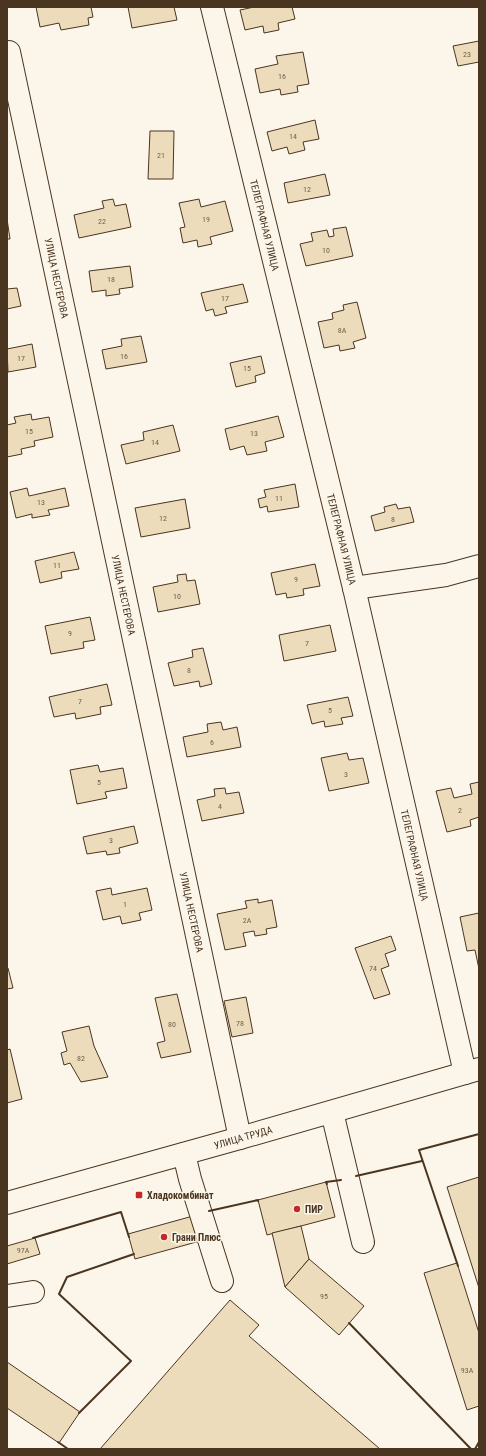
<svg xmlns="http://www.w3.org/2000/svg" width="486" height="1456" font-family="'Roboto Condensed',sans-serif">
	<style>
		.building { fill: #ecdcbc; stroke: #4a3520 }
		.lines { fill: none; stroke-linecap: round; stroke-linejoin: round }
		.minor-casing { stroke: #4a3520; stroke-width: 24 }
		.minor { stroke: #fbf6e9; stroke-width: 22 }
		.wall { stroke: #4a3520; stroke-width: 2 }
		.poi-dot { fill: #c62828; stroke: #fbf6e9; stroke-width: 1.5 }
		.labels { text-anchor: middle; stroke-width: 3; stroke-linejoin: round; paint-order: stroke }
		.number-label { font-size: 8px; fill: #725f47 }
		.street-label { font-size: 10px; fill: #4a3520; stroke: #fbf6e9 }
		.poi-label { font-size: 10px; font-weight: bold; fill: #4a3520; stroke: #fbf6e9; text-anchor: start }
	</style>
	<rect width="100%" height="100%" fill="#fbf6e9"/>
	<!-- building -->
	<g class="building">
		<polygon points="36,7 91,7 93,17 88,18 89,25 61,30 59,23 40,27"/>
		<polygon points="128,7 174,7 177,20 132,28"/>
		<polygon points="254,7 292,7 295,19 278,23 279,30 264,33 263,26 245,30 240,10"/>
		<polygon points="479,41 479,62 458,66 453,46"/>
		<polygon points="303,52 309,84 297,86 298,92 281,95 280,89 260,93 255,69 278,64 276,56"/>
		<polygon points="315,120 319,139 303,142 305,150 289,154 287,147 272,151 267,132"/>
		<polygon points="150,131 174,131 173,179 148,179"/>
		<polygon points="325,174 330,195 288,203 284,183"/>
		<polygon points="113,199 115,206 126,204 131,227 79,238 74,215 104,208 102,201"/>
		<polygon points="199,199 201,207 225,201 233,231 210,237 212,244 198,247 197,240 183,243 180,228 185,227 179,203"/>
		<polygon points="7,219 10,239 7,239"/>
		<polygon points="346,227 353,256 306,266 300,244 313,241 311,233 327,230 329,237 334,236 333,229"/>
		<polygon points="130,266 133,287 119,289 120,294 106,296 106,290 92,292 89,271"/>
		<polygon points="243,284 248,302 225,307 227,313 215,316 213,309 206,311 201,293"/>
		<polygon points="17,288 21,306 7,309 7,289"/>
		<polygon points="357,302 366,338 353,342 355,348 340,351 339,345 324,348 318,322 333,319 332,313 344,310 343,305"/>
		<polygon points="141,336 147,362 106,369 102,350 122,346 121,339"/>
		<polygon points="32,344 36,367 8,372 7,349"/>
		<polygon points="261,356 265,373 255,376 256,382 236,387 230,363"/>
		<polygon points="31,414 32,420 49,417 53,437 34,441 35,446 21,449 22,454 7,457 7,425 16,423 14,417"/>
		<polygon points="278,416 284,437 265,442 267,451 247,455 244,446 230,450 225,429"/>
		<polygon points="173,425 180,451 126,464 121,445 144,440 143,432"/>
		<polygon points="295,484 299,507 268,512 267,506 260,508 258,499 266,497 264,490"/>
		<polygon points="27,488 29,496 65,488 69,506 48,510 50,515 32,518 32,514 16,518 10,492"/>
		<polygon points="185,499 190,528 141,537 135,508"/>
		<polygon points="396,504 398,509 410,507 414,522 375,531 371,516 385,512 384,507"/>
		<polygon points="74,552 79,569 61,572 62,578 40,583 35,561"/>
		<polygon points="315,564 320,586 303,589 304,595 287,598 286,593 276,595 271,573"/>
		<polygon points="186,574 187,581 195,580 200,604 158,612 153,587 178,582 177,575"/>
		<polygon points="90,617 95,640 83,642 84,648 51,654 45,626"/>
		<polygon points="330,625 336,651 284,661 279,635"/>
		<polygon points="203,648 212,684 200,687 199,681 174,686 168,663 193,657 192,650"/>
		<polygon points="107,684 112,705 100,707 101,714 76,719 75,713 54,717 49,697"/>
		<polygon points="348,697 353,716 341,718 343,724 325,727 324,721 312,724 307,705"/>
		<polygon points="221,722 223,730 237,727 241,747 187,757 183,737 208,732 207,724"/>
		<polygon points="347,753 349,760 363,758 369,783 329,791 321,758"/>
		<polygon points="98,765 100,772 123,768 127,788 105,792 107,798 77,804 70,770"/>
		<polygon points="479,782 479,817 470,820 471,826 447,832 436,791 451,788 454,798 472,794 470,784"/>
		<polygon points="225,788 226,794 239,792 244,813 202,821 197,800 215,796 214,789"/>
		<polygon points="134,826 138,843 119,848 120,853 107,855 106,851 87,854 83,837"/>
		<polygon points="111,888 112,895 147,888 152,910 139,913 141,920 122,924 120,916 103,920 96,891"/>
		<polygon points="258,899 258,903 272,900 277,927 266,929 267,934 255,936 254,931 243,933 246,946 225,950 217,914 247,908 245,901"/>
		<polygon points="479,913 479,969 475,950 467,951 460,917"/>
		<polygon points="391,936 396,950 385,954 389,966 381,969 390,994 374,999 355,948"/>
		<polygon points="7,968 8,968 13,988 7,989"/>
		<polygon points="177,994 191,1052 161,1058 157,1043 165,1041 155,998"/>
		<polygon points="246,997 253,1033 232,1037 224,1001"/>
		<polygon points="89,1026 94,1046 108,1077 81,1082 70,1063 64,1065 61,1053 67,1051 62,1032"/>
		<polygon points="10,1049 22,1099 7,1103 7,1050"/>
		<polygon points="479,1177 479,1288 447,1187"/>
		<polygon points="326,1182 335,1217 267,1235 258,1200"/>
		<polygon points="193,1216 200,1241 135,1259 128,1234"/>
		<polygon points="301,1226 309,1259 285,1287 272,1233"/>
		<polygon points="35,1238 40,1254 7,1264 7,1246"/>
		<polygon points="309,1259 364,1306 339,1335 285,1287"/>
		<polygon points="457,1263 479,1333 479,1406 467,1410 424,1273"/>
		<polygon points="230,1300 259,1325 249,1336 380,1449 100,1449"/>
		<polygon points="7,1362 80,1412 59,1443 7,1408"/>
	</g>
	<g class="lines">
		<defs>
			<g id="minor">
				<polyline points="212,7 354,588 465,1073"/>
				<polyline points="9,52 240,1138"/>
				<polyline points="354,588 446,575 479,566"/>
				<polyline points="332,1112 363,1242"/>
				<polyline points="184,1154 190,1179 222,1281"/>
				<polyline points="7,1203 240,1138 479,1069"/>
				<polyline points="7,1296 33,1292"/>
			</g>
		</defs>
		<!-- minor casing -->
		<use href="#minor" class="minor-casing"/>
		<!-- minor -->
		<use href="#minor" class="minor"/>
		<!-- wall -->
		<g class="wall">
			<polyline points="356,1176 422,1161"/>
			<polyline points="327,1184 326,1182 341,1180"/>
			<polyline points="209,1211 258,1200 258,1201"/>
			<polyline points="33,1238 121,1212 129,1237"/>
			<polyline points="458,1266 419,1150 479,1134"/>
			<polyline points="349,1323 471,1449"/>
			<polyline points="79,1413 131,1361 59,1294 67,1277 134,1254"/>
			<polyline points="58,1442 68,1449"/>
			<polyline points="475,1449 479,1442"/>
		</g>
	</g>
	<!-- markers -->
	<g class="poi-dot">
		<rect x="135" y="1191" width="8" height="8" rx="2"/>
		<circle cx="297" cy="1209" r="4"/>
		<circle cx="164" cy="1237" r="4"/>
	</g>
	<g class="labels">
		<!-- number labels -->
		<g class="number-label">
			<text x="467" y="57">23</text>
			<text x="282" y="79">16</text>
			<text x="293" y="139">14</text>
			<text x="161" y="158">21</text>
			<text x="307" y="192">12</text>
			<text x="206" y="222">19</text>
			<text x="102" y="224">22</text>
			<text x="326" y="253">10</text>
			<text x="111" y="282">18</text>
			<text x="225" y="301">17</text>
			<text x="342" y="333">8А</text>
			<text x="124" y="359">16</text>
			<text x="21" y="361">17</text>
			<text x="247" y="371">15</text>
			<text x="29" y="434">15</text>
			<text x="254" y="436">13</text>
			<text x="155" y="445">14</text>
			<text x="279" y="501">11</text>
			<text x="41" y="505">13</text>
			<text x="163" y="521">12</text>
			<text x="393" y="522">8</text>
			<text x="57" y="568">11</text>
			<text x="296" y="582">9</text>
			<text x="177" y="599">10</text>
			<text x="70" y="636">9</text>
			<text x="307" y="646">7</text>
			<text x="189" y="673">8</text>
			<text x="80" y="704">7</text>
			<text x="330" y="713">5</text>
			<text x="212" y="745">6</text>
			<text x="346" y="777">3</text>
			<text x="99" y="785">5</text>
			<text x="220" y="809">4</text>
			<text x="460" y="813">2</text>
			<text x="111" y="843">3</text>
			<text x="125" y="907">1</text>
			<text x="247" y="923">2А</text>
			<text x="373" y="971">74</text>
			<text x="240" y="1026">78</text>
			<text x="172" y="1027">80</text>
			<text x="81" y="1061">82</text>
			<text x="23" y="1253">97А</text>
			<text x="324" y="1299">95</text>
			<text x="467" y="1373">93А</text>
		</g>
		<!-- street labels -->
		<g class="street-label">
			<text transform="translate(265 225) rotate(76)" y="4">ТЕЛЕГРАФНАЯ УЛИЦА</text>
			<text transform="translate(57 278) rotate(78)" y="4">УЛИЦА НЕСТЕРОВА</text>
			<text transform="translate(342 539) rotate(76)" y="4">ТЕЛЕГРАФНАЯ УЛИЦА</text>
			<text transform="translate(124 595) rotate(78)" y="4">УЛИЦА НЕСТЕРОВА</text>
			<text transform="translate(415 855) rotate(77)" y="4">ТЕЛЕГРАФНАЯ УЛИЦА</text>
			<text transform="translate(192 912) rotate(78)" y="4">УЛИЦА НЕСТЕРОВА</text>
			<text transform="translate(243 1137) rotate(-16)" y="4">УЛИЦА ТРУДА</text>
		</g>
		<!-- poi labels -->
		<g class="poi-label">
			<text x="147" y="1199">Хладокомбинат</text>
			<text x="305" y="1213">ПИР</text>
			<text x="172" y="1241">Грани Плюс</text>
		</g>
	</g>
	<!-- border -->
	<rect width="486" height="1456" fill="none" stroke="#4a3520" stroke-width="16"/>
</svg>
